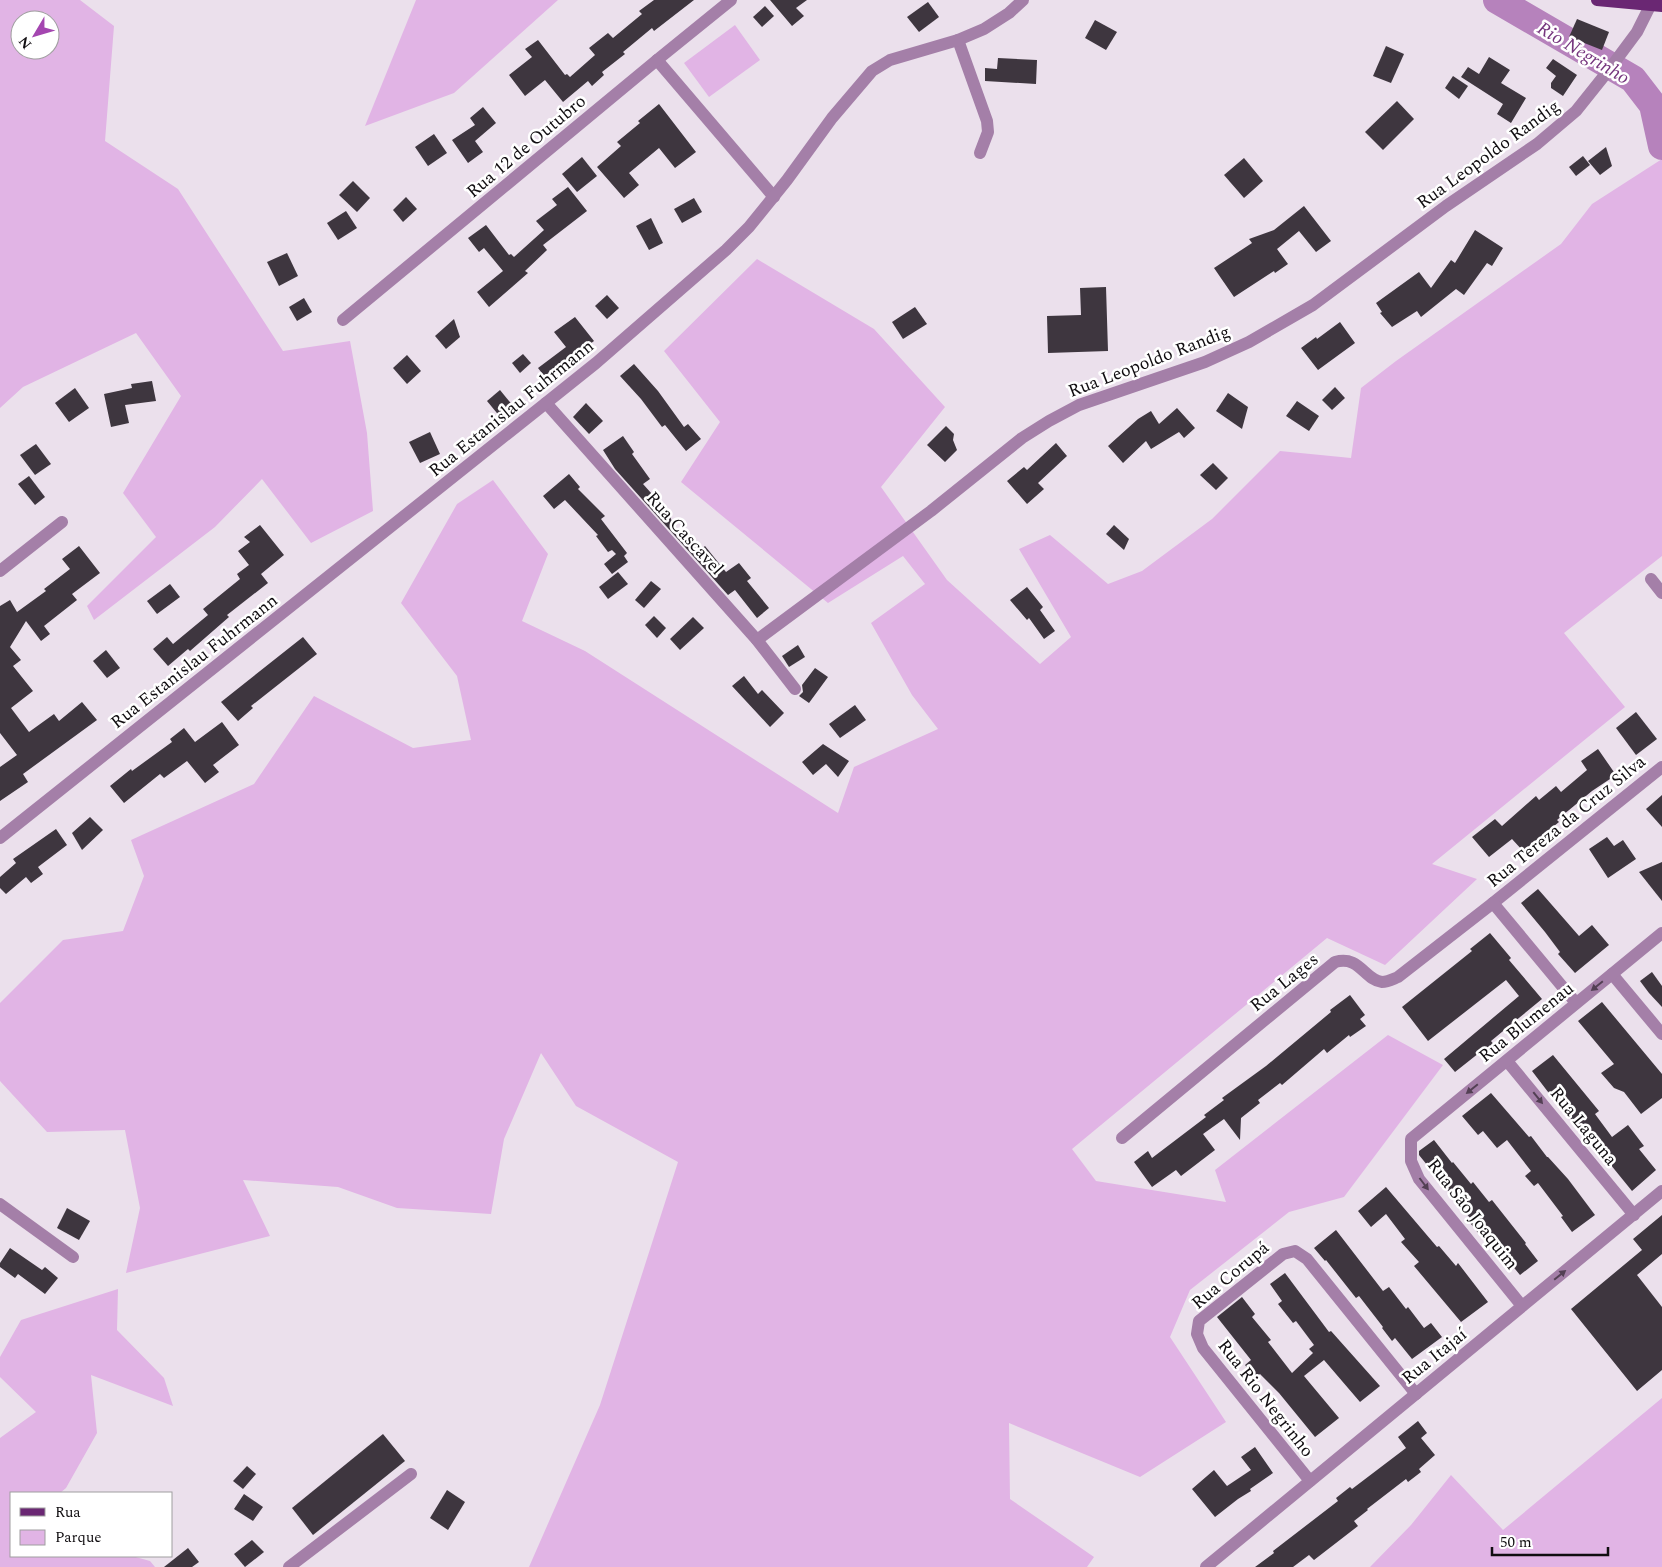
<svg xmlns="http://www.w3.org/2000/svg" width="1662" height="1567" font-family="Spectral,serif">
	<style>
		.green { fill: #e1b4e5; fill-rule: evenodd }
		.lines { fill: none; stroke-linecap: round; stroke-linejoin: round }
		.river { stroke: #b682bc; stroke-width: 28 }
		.building { fill: #3e363f }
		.minor { stroke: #a47fa8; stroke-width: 12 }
		.major { stroke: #6a2773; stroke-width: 12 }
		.oneway { fill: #534054 }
		.labels { text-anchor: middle; stroke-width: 5; stroke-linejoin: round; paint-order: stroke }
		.street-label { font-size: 18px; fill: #100d10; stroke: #fff }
		.water-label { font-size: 19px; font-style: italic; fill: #76367e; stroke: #fff }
	</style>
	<rect width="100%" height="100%" fill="#ebe0ec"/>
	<!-- green -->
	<g class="green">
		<path d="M0,0H80L114,26L105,141L178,189L283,351L350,341L367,433L373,511L311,543L262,479L215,527L94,620L87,606L156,537L123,493L181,396L136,333L23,387L0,408ZM20,20H50V50H20Z"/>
		<polygon points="416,0 558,0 454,93 365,126"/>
		<polygon points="735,25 760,60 709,97 684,63"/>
		<polygon points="1662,159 1662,556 1564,633 1625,707 1432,864 1477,879 1385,965 1327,938 1072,1149 1096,1181 1226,1202 1215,1170 1388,1035 1443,1065 1344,1197 1289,1212 1190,1290 1170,1337 1226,1422 1140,1477 1009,1423 1010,1499 1094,1557 1087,1567 529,1567 600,1405 678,1162 576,1106 541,1053 504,1139 491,1214 397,1208 338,1187 243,1180 270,1236 126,1273 140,1208 125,1130 47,1132 0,1081 0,1003 63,940 123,931 144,876 131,840 254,784 314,696 413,748 471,740 457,676 401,603 457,504 493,480 548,554 522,621 585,651 838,813 854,767 938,729 912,695 871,623 925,584 903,556 828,603 681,482 720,422 664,351 757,259 874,329 945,407 881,487 947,580 1040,664 1071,637 1019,549 1050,535 1108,584 1142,571 1212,519 1280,451 1351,458 1361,388 1396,361 1561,244 1592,204"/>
		<polygon points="118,1289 117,1330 164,1378 173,1406 91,1375 97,1433 66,1488 60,1493 11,1493 11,1556 132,1556 150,1561 155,1567 0,1567 0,1438 36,1412 0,1377 0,1357 21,1320"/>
		<polygon points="1662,1398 1662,1567 1370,1567 1411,1525 1451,1475 1503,1530"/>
	</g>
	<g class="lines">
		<!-- river -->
		<polyline class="river" points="1497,0 1633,79 1653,105 1662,146"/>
	</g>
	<!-- building -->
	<g class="building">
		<polygon points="654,0 694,0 654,31 652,28 623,52 625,54 602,72 604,75 592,86 588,81 563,102 545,80 525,96 509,75 532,57 525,49 538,40 565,75 567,74 570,77 595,55 589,48 608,33 613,38 642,14 639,11"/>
		<polygon points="770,0 807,0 796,8 804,16 792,26"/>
		<polygon points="928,2 939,17 919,32 907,17"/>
		<polygon points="765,6 774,16 762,27 753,17"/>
		<polygon points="1577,19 1609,32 1602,50 1569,37"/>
		<polygon points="1095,20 1117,32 1106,50 1085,38"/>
		<polygon points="1386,46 1404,54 1391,83 1373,76"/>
		<polygon points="1489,57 1510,70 1501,83 1526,98 1511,123 1497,114 1503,104 1461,77 1468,67 1479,74"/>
		<polygon points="998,58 1037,60 1036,84 985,81 985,68 997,69"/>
		<polygon points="1553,59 1577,75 1563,96 1551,88 1551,83 1556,76 1546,68"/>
		<polygon points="1453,76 1468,86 1459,99 1445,88"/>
		<polygon points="1397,101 1414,119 1383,150 1365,132"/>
		<polygon points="659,104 696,152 675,168 659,148 629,173 639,185 624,198 597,167 621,146 617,142 640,123 638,121"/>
		<polygon points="483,107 496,123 475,141 483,152 468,163 452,140 475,125 470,118"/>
		<polygon points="434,134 447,153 428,166 415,147"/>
		<polygon points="1606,147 1612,166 1600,175 1588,161"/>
		<polygon points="1583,156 1590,165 1576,176 1569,167"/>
		<polygon points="582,157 597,176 577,192 562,174"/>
		<polygon points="1244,158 1263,181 1244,198 1224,175"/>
		<polygon points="353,181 370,198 357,212 339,195"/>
		<polygon points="568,187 587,211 543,245 547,250 525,271 528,273 489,307 477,292 503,271 484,248 479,252 468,238 486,225 509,255 511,254 514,257 544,230 536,221 557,205 552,199"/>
		<polygon points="406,197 417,209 403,222 393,210"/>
		<polygon points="694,198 702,212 682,223 674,209"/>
		<polygon points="1304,206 1331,241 1316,252 1299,231 1277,249 1288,264 1275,273 1274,271 1234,297 1214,268 1252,243 1249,239 1274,230"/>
		<polygon points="346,211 357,228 338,240 327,223"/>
		<polygon points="651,218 663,243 649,250 636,226"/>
		<polygon points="1475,230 1503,248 1492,266 1487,263 1464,295 1456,289 1421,317 1417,311 1392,327 1380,313 1382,312 1376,303 1419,272 1431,288 1451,260 1455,263"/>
		<polygon points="287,253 298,276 279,286 267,262"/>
		<polygon points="1106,287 1108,351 1048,353 1047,316 1081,315 1080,288"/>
		<polygon points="607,295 619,308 607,319 595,306"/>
		<polygon points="304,298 312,312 297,321 289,307"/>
		<polygon points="915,307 927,324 903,339 892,322"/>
		<polygon points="575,317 594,341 545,377 538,368 566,347 554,332"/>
		<polygon points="454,319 460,337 446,349 435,336"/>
		<polygon points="1340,322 1355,343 1318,370 1301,348 1316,337 1317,339"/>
		<polygon points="523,354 531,363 520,373 512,363"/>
		<polygon points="407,355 421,371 407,384 393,368"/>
		<polygon points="634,364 658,391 684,427 688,424 701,439 686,451 665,425 662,427 641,399 620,376"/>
		<polygon points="152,381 156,401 125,405 129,423 111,427 104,394 132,388 131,384"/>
		<polygon points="1335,387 1345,398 1332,410 1322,400"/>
		<polygon points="75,388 89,408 69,422 55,403"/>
		<polygon points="500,390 514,407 501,418 487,401"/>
		<polygon points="1228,393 1248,407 1242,429 1216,411"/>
		<polygon points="1297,401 1319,416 1309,431 1286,416"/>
		<polygon points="586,403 603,421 589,434 573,417"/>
		<polygon points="1177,408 1195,428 1184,438 1179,432 1151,449 1146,441 1123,463 1108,446 1138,419 1151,411 1159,424"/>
		<polygon points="946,426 954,434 953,440 957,450 945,462 927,445"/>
		<polygon points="430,432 440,454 420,463 409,442"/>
		<polygon points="623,436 634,452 632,454 650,479 643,484 669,513 677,537 683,533 699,551 705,546 726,572 739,563 751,578 747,581 769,608 757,618 735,590 728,595 615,469 603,450"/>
		<polygon points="1056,443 1067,456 1038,483 1044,489 1027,504 1007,481 1024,467 1027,470"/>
		<polygon points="36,444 51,464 35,475 20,455"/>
		<polygon points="1213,463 1228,478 1216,490 1200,475"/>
		<polygon points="569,474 580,487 578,489 605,516 601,519 627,553 624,556 628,562 612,574 604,564 616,554 612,550 608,552 596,536 598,535 565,500 554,509 543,496"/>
		<polygon points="29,476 45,497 35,505 18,484"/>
		<polygon points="260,525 284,555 261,574 268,583 227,615 229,617 190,651 188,649 168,666 153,649 167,637 173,644 208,615 203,609 240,579 237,574 249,565 238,551 250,542 244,537"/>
		<polygon points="1114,525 1129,539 1124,550 1106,534"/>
		<polygon points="79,546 100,573 72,594 77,600 44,626 50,634 41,641 26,621 10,647 21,660 13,666 33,691 11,708 29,732 54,714 59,721 82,702 97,720 23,774 28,782 0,801 0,767 17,755 0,733 0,606 10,600 17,612 46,591 44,589 70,569 62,559"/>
		<polygon points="618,572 628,584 608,599 599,587"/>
		<polygon points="651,581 661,589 644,608 635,600"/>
		<polygon points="170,584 180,597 157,614 147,601"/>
		<polygon points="1027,587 1043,607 1040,610 1055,631 1044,639 1029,618 1027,620 1010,600"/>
		<polygon points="654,616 666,628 657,638 645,625"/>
		<polygon points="693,617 704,628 680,650 670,639"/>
		<polygon points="303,637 317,654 251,706 253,708 238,721 221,702"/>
		<polygon points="798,645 805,657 789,667 782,656"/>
		<polygon points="106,650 120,668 107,678 93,661"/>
		<polygon points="815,668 828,677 809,703 799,696 803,692 802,685"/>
		<polygon points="744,676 758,694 762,690 784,713 770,727 732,686"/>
		<polygon points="855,705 866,720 840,738 829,724"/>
		<polygon points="1636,712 1657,739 1636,755 1616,728"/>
		<polygon points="222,722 239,745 213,765 219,772 205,783 187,761 164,778 160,774 124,803 110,786 131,769 132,771 172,742 170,739 184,728 195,742"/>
		<polygon points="823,744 849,761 838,777 826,764 813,775 802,762"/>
		<polygon points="1598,749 1616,775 1592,791 1557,820 1559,822 1523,851 1512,839 1489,857 1472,837 1495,819 1502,826 1536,796 1539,800 1556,786 1561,792 1587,770 1581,761"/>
		<polygon points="1662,795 1662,827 1646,809"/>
		<polygon points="90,817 103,830 82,850 72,833"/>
		<polygon points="56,829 67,845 38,867 43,874 31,883 26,877 6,894 0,888 0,877 16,863 13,859"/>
		<polygon points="1607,837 1614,846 1623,840 1636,859 1608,878 1589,849"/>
		<polygon points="1662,862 1662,901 1639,872"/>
		<polygon points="1538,889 1579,936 1592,925 1609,945 1575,973 1558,954 1560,952 1545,932 1521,903"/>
		<polygon points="1490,933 1511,958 1509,960 1542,999 1491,1041 1495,1046 1482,1056 1479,1053 1455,1072 1444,1059 1519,996 1506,980 1428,1041 1402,1007 1472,951 1470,949"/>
		<polygon points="1652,972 1662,986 1662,1007 1649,993 1640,981"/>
		<polygon points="1350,995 1365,1015 1360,1019 1366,1026 1350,1037 1349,1035 1327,1053 1324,1049 1282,1085 1280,1083 1258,1100 1260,1103 1241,1118 1240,1140 1224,1119 1203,1134 1215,1150 1181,1176 1176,1170 1152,1187 1134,1162 1148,1151 1152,1158 1206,1117 1204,1115 1224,1100 1222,1098 1266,1066 1331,1012 1330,1010"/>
		<polygon points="1602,1002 1662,1074 1662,1098 1641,1114 1624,1092 1614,1088 1601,1073 1614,1064 1578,1021"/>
		<polygon points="1553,1055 1599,1111 1595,1114 1612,1137 1628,1125 1644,1146 1639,1149 1656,1170 1632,1191 1580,1127 1578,1128 1559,1104 1558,1105 1532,1071"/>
		<polygon points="1491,1093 1529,1137 1531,1136 1547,1157 1548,1157 1568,1179 1595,1215 1572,1232 1561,1217 1563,1216 1538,1183 1534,1186 1525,1176 1531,1171 1507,1140 1497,1148 1483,1131 1478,1135 1462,1116"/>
		<polygon points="1434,1140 1452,1163 1453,1162 1471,1184 1473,1182 1489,1202 1492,1200 1526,1243 1525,1244 1538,1261 1520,1275 1501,1252 1499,1253 1482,1232 1479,1234 1467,1219 1470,1218 1419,1155 1419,1151"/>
		<polygon points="1386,1187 1437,1247 1439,1246 1456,1266 1458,1263 1488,1302 1461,1322 1414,1266 1419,1262 1401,1242 1405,1239 1386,1214 1371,1227 1358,1211"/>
		<polygon points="67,1208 90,1221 79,1240 57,1228"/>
		<polygon points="1662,1215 1662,1254 1637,1275 1662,1307 1662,1370 1637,1391 1571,1309 1642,1250 1633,1239"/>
		<polygon points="1336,1230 1383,1291 1389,1287 1406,1309 1408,1307 1424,1328 1431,1323 1442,1337 1412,1359 1395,1338 1392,1341 1382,1328 1383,1327 1359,1296 1356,1298 1326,1260 1325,1261 1314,1248"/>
		<polygon points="10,1248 42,1270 45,1267 58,1278 45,1294 18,1274 15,1278 0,1267 0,1263"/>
		<polygon points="1285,1273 1329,1332 1331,1331 1380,1386 1360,1402 1324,1360 1304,1376 1339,1418 1315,1437 1279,1393 1260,1374 1255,1378 1245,1365 1251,1360 1217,1317 1242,1297 1255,1314 1252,1317 1271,1340 1268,1342 1292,1373 1313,1353 1309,1349 1314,1345 1296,1321 1293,1323 1278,1304 1282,1301 1270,1284"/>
		<polygon points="1418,1421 1427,1433 1421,1438 1435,1455 1419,1469 1421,1472 1408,1482 1406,1479 1367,1509 1368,1510 1354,1521 1358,1526 1314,1560 1309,1555 1293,1567 1255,1567 1274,1553 1273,1551 1338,1501 1336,1498 1350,1487 1352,1489 1406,1448 1398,1437"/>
		<polygon points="383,1434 405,1461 313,1535 292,1508"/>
		<polygon points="1255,1447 1273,1473 1250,1489 1251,1491 1238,1499 1215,1517 1192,1489 1214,1470 1227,1486 1251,1470 1241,1457"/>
		<polygon points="247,1466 256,1474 243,1489 233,1481"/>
		<polygon points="447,1490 465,1502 448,1530 430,1518"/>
		<polygon points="244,1494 263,1507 253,1521 234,1509"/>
		<polygon points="252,1540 264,1552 245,1567 234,1554"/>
		<polygon points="188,1548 199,1562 192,1567 164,1567"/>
	</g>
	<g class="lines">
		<!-- minor -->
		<g class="minor">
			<polyline points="958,40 987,121 988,132 980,153"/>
			<polyline points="657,60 774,197"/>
			<polyline points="343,320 657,60 731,0"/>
			<polyline points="546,403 757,640 795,689"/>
			<polyline points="0,571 62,522"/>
			<polyline points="1651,579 1662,593"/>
			<polyline points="757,640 931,511 1022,438 1049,421 1079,405 1205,362 1249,342 1313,305 1446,206 1537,144 1576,111 1608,71 1637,32 1650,6"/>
			<polyline points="0,838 546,403 596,363 726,250 749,227 787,180 832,118 872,71 890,60 958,40 984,29 1009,13 1023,0"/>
			<polyline points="1493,903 1662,767"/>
			<polyline points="1612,974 1662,1034"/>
			<polyline points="1507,1061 1634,1215"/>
			<path d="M1122,1138L1335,962C1360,955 1364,980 1382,982C1388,982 1393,979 1398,977L1493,903L1576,1003"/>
			<polyline points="0,1204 73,1257"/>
			<polyline points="1522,1306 1419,1179 1411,1161 1411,1139 1662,933"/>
			<polyline points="1310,1481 1203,1348 1197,1334 1199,1321 1283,1254 1295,1251 1307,1259 1416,1394"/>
			<polyline points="289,1567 411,1474"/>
			<polyline points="1206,1567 1662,1191"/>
		</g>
		<!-- major -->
		<polyline class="major" points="1597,0 1662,6"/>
	</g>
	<!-- one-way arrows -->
	<defs><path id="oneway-solid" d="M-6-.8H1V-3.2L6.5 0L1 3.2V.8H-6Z" transform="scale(1.25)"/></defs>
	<g class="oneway">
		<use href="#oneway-solid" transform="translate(1597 986) rotate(141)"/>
		<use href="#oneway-solid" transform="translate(1472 1089) rotate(141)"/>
		<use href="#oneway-solid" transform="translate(1538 1098) rotate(51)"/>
		<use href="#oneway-solid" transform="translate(1424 1184) rotate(53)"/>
		<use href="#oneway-solid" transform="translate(1560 1275) rotate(-39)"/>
	</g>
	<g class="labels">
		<!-- street labels -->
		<g class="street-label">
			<text transform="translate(526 146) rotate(-40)" y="6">Rua 12 de Outubro</text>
			<text transform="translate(1488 154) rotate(-36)" y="6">Rua Leopoldo Randig</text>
			<text transform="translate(1149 361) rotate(-21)" y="6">Rua Leopoldo Randig</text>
			<text transform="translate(511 408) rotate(-39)" y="6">Rua Estanislau Fuhrmann</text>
			<text transform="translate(685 533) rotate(48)" y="6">Rua Cascavel</text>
			<text transform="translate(194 661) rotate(-38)" y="6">Rua Estanislau Fuhrmann</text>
			<text transform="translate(1566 821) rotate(-39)" y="6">Rua Tereza da Cruz Silva</text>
			<text transform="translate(1284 982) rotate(-39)" y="6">Rua Lages</text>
			<text transform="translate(1526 1022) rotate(-39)" y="6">Rua Blumenau</text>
			<text transform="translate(1584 1126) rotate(51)" y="6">Rua Laguna</text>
			<text transform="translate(1473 1214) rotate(52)" y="6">Rua São Joaquim</text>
			<text transform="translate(1230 1275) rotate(-40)" y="6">Rua Corupá</text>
			<text transform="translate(1434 1356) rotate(-39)" y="6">Rua Itajaí</text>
			<text transform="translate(1266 1398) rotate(52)" y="6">Rua Rio Negrinho</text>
		</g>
		<!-- water labels -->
		<g class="water-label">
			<text transform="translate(1584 52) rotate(31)" y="7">Rio Negrinho</text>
		</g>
	</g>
	<!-- legend -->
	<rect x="10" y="1492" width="162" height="65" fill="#ffffff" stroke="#9f9e9f"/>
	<rect x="20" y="1508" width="25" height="8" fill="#6a2773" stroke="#9f9e9f"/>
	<text x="55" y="1517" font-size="15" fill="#100d10">Rua</text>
	<rect x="20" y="1530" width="25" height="15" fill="#e1b4e5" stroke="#9f9e9f"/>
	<text x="55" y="1542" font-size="15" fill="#100d10">Parque</text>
	<!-- north arrow -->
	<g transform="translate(35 35) rotate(232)"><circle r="24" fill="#ffffff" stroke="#9f9e9f"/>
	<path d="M0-4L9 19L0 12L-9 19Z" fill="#a446b0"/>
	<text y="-8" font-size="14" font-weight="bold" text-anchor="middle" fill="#100d10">N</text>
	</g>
	<!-- scale -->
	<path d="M1492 1547v8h116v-8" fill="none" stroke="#100d10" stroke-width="2.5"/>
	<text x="1500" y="1547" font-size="15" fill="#100d10" stroke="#ffffff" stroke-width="4" paint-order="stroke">50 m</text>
</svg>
